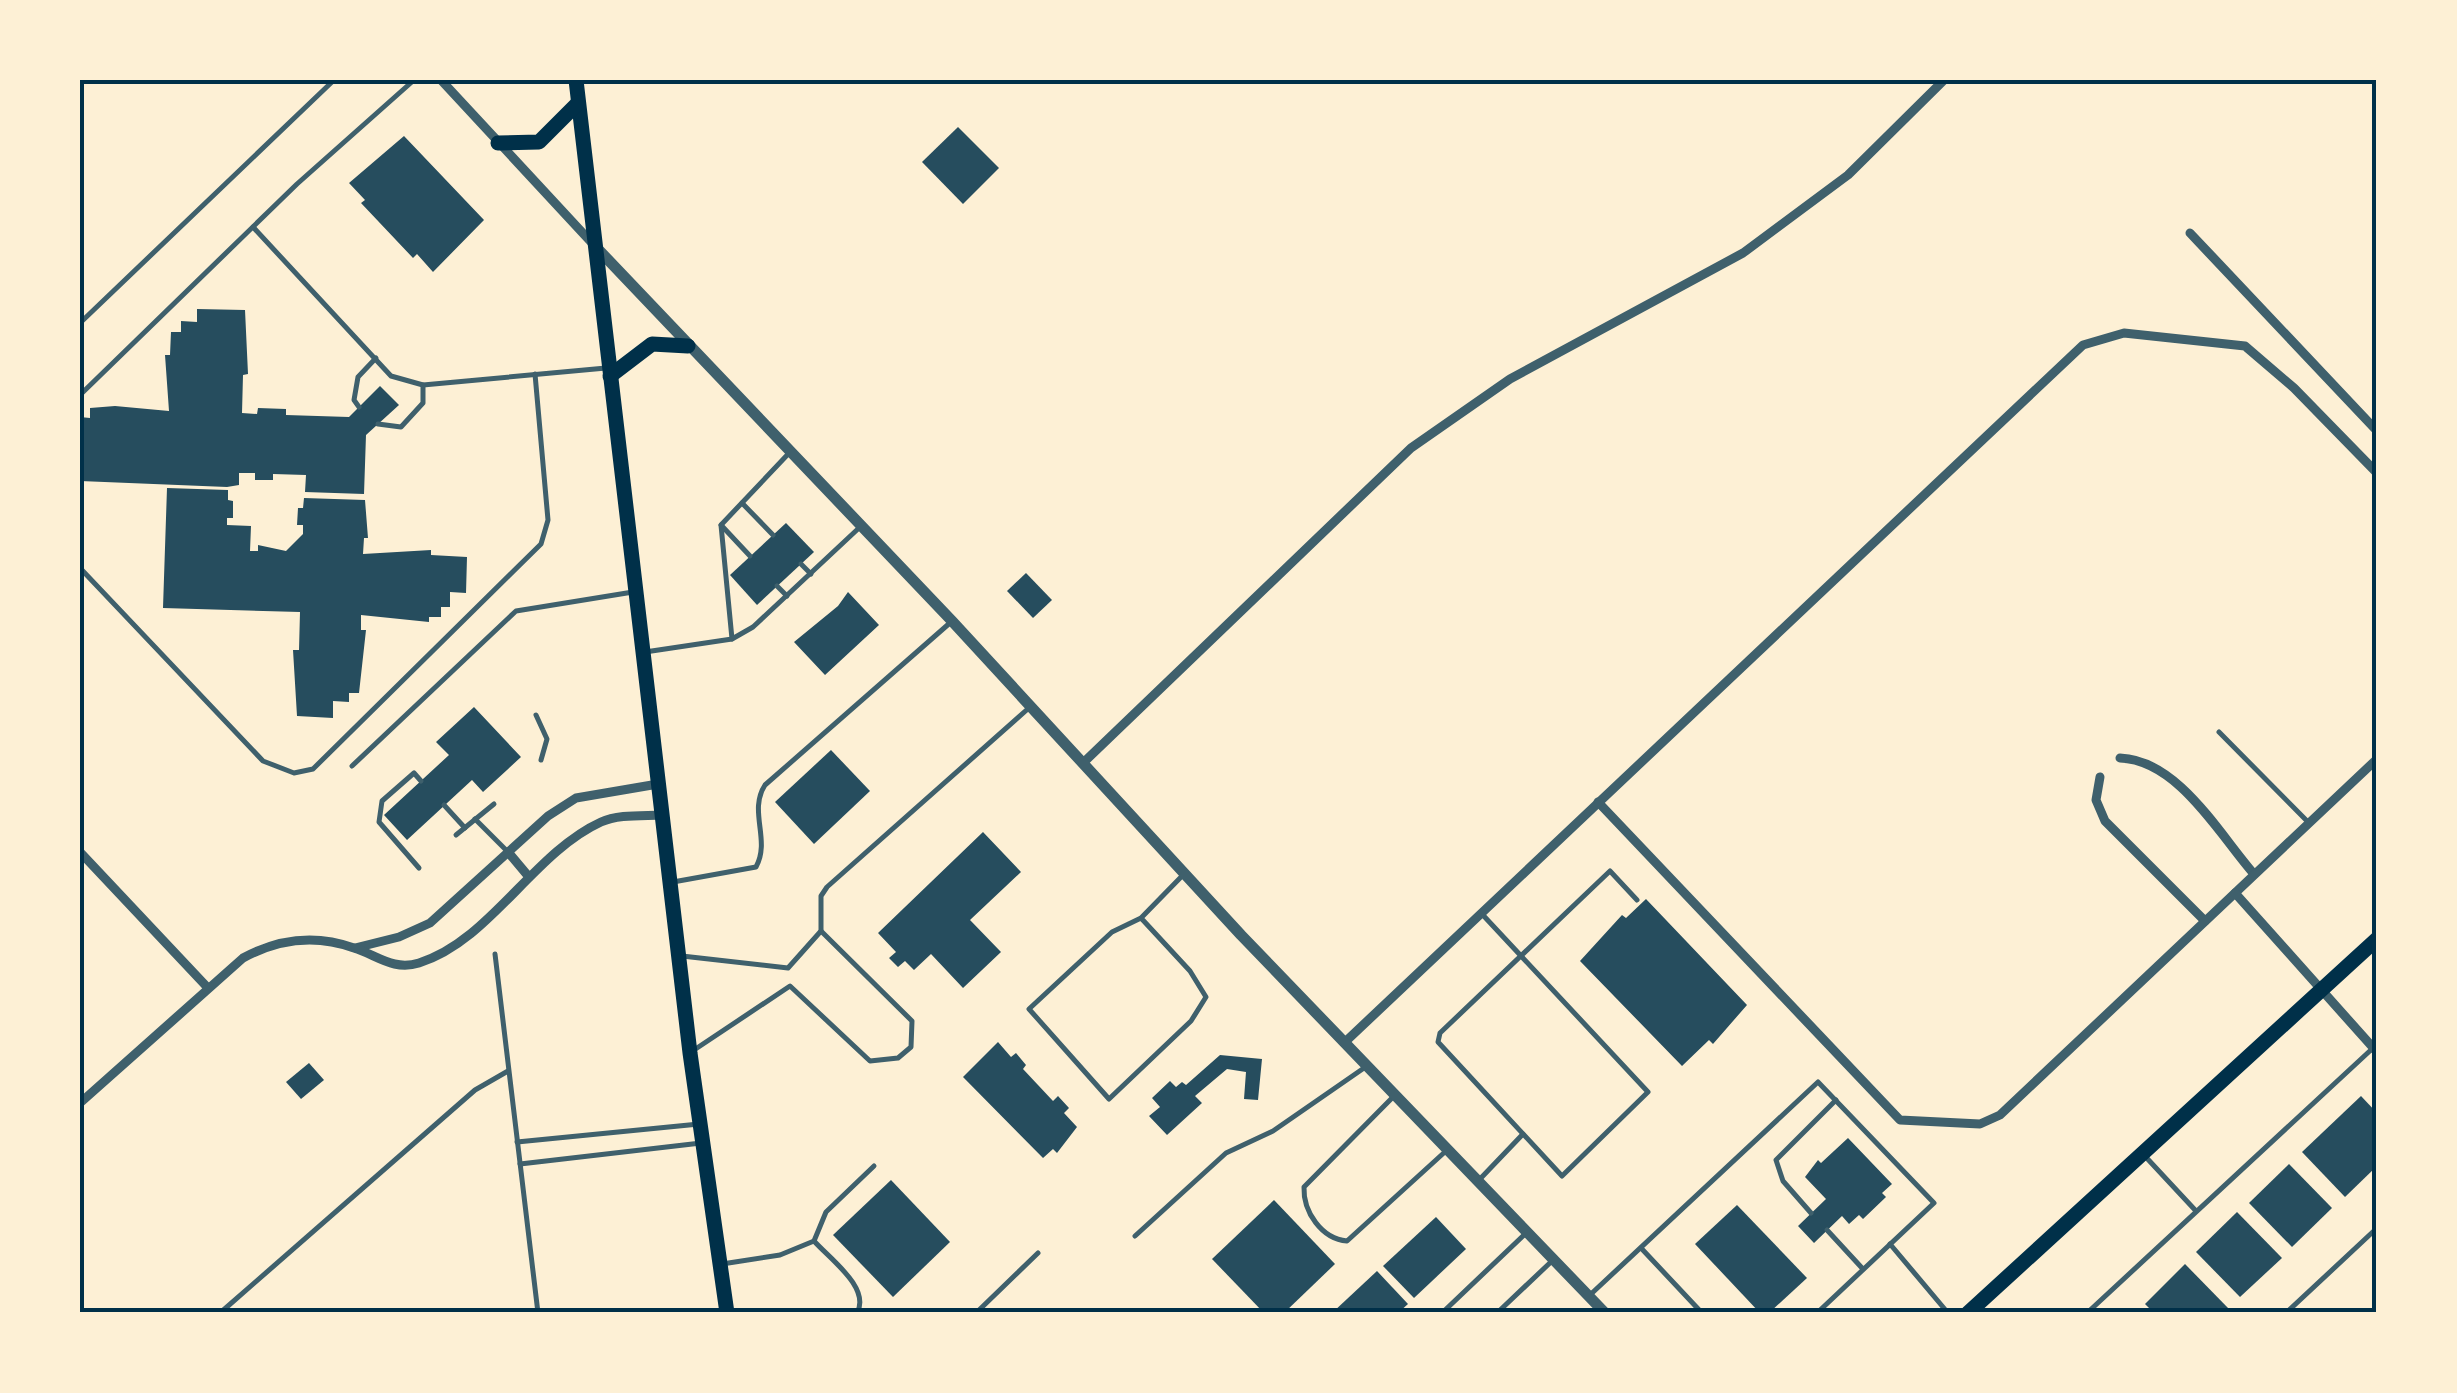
<svg xmlns="http://www.w3.org/2000/svg" width="2457" height="1393" font-family="'Nunito Sans',sans-serif">
	<style>
		.building { fill: #264d5e }
		.lines { fill: none; stroke-linecap: round; stroke-linejoin: round }
		.service { stroke: #3f606c; stroke-width: 5 }
		.minor { stroke: #3f606c; stroke-width: 9 }
		.tertiary { stroke: #3f606c; stroke-width: 11 }
		.primary { stroke: #003049; stroke-width: 15 }
		.neatline { fill: none; stroke: #003049; stroke-width: 4 }
	</style>
	<rect width="100%" height="100%" fill="#fdf0d5"/>
	<!-- building -->
	<g class="building">
		<polygon points="958,127 999,168 963,204 922,162"/>
		<polygon points="404,136 484,220 433,272 417,254 413,258 361,203 365,200 349,183"/>
		<polygon points="197,309 245,310 248,374 243,375 242,413 257,414 258,408 286,409 286,415 349,417 380,386 399,405 366,435 364,494 305,492 306,475 273,474 273,480 255,480 255,473 239,473 239,485 227,487 80,481 80,417 90,418 90,408 115,406 169,411 165,355 170,355 171,332 181,332 181,321 197,322"/>
		<polygon points="167,488 228,490 228,500 233,501 233,518 227,518 227,525 251,526 250,551 258,551 258,545 286,551 303,534 303,525 297,525 298,508 303,508 304,498 365,500 368,538 364,538 363,554 431,550 431,555 467,557 466,593 450,592 450,607 441,607 441,617 429,617 429,622 361,615 361,630 366,630 359,693 349,693 349,702 333,701 333,718 297,716 293,650 299,650 300,612 163,608"/>
		<polygon points="786,523 814,552 757,605 730,575"/>
		<polygon points="1026,573 1052,600 1033,618 1007,591"/>
		<polygon points="848,592 879,625 825,675 794,642 838,606"/>
		<polygon points="474,707 521,757 483,792 472,780 407,840 384,815 449,755 436,742"/>
		<polygon points="831,750 870,791 814,844 775,802"/>
		<polygon points="983,832 1021,872 970,920 1001,952 963,988 931,954 914,970 905,961 898,967 889,958 896,952 878,933"/>
		<polygon points="1646,899 1747,1005 1713,1044 1709,1040 1682,1066 1580,961 1622,915 1626,918"/>
		<polygon points="998,1042 1011,1057 1016,1053 1026,1065 1023,1069 1053,1101 1058,1096 1069,1108 1064,1113 1077,1127 1057,1153 1053,1149 1043,1158 963,1077"/>
		<polygon points="1220,1055 1262,1059 1258,1100 1244,1099 1246,1072 1227,1069 1195,1096 1202,1103 1167,1135 1149,1116 1160,1107 1152,1098 1170,1081 1176,1087 1182,1082 1186,1085"/>
		<polygon points="309,1063 324,1080 301,1099 286,1082"/>
		<polygon points="2361,1096 2377,1113 2377,1166 2345,1197 2302,1152"/>
		<polygon points="1848,1138 1892,1184 1882,1193 1886,1197 1863,1219 1859,1215 1849,1224 1842,1216 1814,1243 1798,1226 1826,1199 1805,1177 1818,1160 1821,1163"/>
		<polygon points="2289,1164 2332,1208 2292,1247 2249,1203"/>
		<polygon points="891,1180 950,1242 893,1297 833,1235"/>
		<polygon points="1274,1200 1335,1264 1284,1313 1264,1313 1212,1259"/>
		<polygon points="1737,1205 1807,1278 1769,1313 1760,1313 1695,1244"/>
		<polygon points="2237,1212 2282,1258 2240,1297 2196,1252"/>
		<polygon points="1436,1217 1466,1249 1414,1298 1383,1266"/>
		<polygon points="2185,1264 2229,1309 2226,1313 2154,1313 2145,1304"/>
		<polygon points="1377,1271 1408,1304 1398,1313 1332,1313"/>
	</g>
	<g class="lines">
		<!-- service -->
		<g class="service">
			<polyline points="253,227 391,376 423,385 606,368"/>
			<polyline points="80,323 334,80"/>
			<polyline points="80,395 297,184 414,80"/>
			<polyline points="359,407 354,400 358,377 376,358"/>
			<polyline points="378,424 401,427 423,403 423,385"/>
			<polyline points="742,503 773,535"/>
			<polyline points="721,525 750,556"/>
			<polyline points="801,564 811,574"/>
			<polyline points="80,568 263,761 294,773 313,769 541,544 548,520 535,374"/>
			<polyline points="777,586 787,596"/>
			<polyline points="732,639 721,525 791,451"/>
			<polyline points="645,652 732,639 753,627 860,527"/>
			<polyline points="536,715 547,739 541,760"/>
			<polyline points="2219,732 2309,823"/>
			<polyline points="352,766 516,611 633,592"/>
			<polyline points="444,805 465,828"/>
			<polyline points="475,819 508,852"/>
			<polyline points="456,835 494,804"/>
			<polyline points="419,868 379,822 382,801 414,773 421,781"/>
			<path d="M673,882L756,867C771,840 748,811 765,785L951,622"/>
			<polyline points="1481,913 1648,1092 1562,1176 1438,1042 1440,1033 1610,871 1637,900"/>
			<polyline points="1141,918 1190,971 1206,997 1191,1021 1109,1099 1029,1009 1112,932 1141,918 1183,875"/>
			<polyline points="495,954 538,1313"/>
			<polyline points="682,956 788,968 821,931 821,896 827,887 1030,707"/>
			<polyline points="694,1050 790,986 870,1061 898,1058 911,1047 912,1021 821,931"/>
			<path d="M1393,1097L1304,1187C1303,1212 1322,1239 1347,1241L1447,1150"/>
			<polyline points="517,1142 699,1124"/>
			<polyline points="2143,1154 2196,1211"/>
			<polyline points="520,1164 701,1143"/>
			<polyline points="1480,1179 1523,1134"/>
			<polyline points="1811,1213 1783,1181 1776,1160 1836,1100"/>
			<polyline points="1827,1230 1862,1268"/>
			<polyline points="1135,1236 1226,1153 1273,1131 1364,1068"/>
			<polyline points="814,1241 826,1212 874,1166"/>
			<polyline points="1890,1244 1948,1313"/>
			<polyline points="1641,1248 1702,1313"/>
			<path d="M722,1264L780,1255L814,1241C830,1259 871,1288 857,1313"/>
			<polyline points="1591,1294 1818,1082 1934,1203 1817,1313"/>
			<polyline points="220,1313 475,1090 508,1071"/>
			<polyline points="976,1313 1038,1253"/>
			<polyline points="1442,1313 1525,1234"/>
			<polyline points="1497,1313 1553,1260"/>
			<polyline points="2087,1313 2373,1048"/>
			<polyline points="2286,1313 2377,1228"/>
		</g>
		<!-- minor -->
		<g class="minor">
			<polyline points="441,80 592,243"/>
			<polyline points="2190,233 2377,431"/>
			<path d="M2120,758C2178,760 2219,834 2254,874"/>
			<polyline points="1083,763 1411,448 1510,379 1743,253 1848,175 1944,80"/>
			<polyline points="2100,777 2096,800 2105,821 2205,921"/>
			<polyline points="1598,802 1900,1120 1980,1124 2000,1115 2377,759"/>
			<polyline points="80,852 208,988"/>
			<polyline points="508,852 529,877"/>
			<polyline points="2235,893 2377,1052"/>
			<polyline points="355,948 399,937 430,923 548,816 576,798 658,784"/>
			<polyline points="1344,1043 2083,345 2124,333 2245,346 2294,388 2377,473"/>
			<path d="M80,1103L243,958C278,939 315,934 354,948C377,955 393,971 419,963C490,941 533,853 601,822C618,814 643,816 662,815"/>
		</g>
		<!-- tertiary -->
		<polyline class="tertiary" points="594,245 952,621 1241,935 1605,1313"/>
		<!-- primary -->
		<g class="primary">
			<polyline points="576,80 690,1053 727,1313"/>
			<polyline points="498,143 539,142 578,103"/>
			<polyline points="610,376 652,344 688,346"/>
			<polyline points="1968,1313 2377,939"/>
		</g>
	</g>
	<!-- border -->
	<rect width="2457" height="1393" fill="none" stroke="#fdf0d5" stroke-width="165"/>
	<rect x="82" y="82" width="2292" height="1228" class="neatline"/>
</svg>
